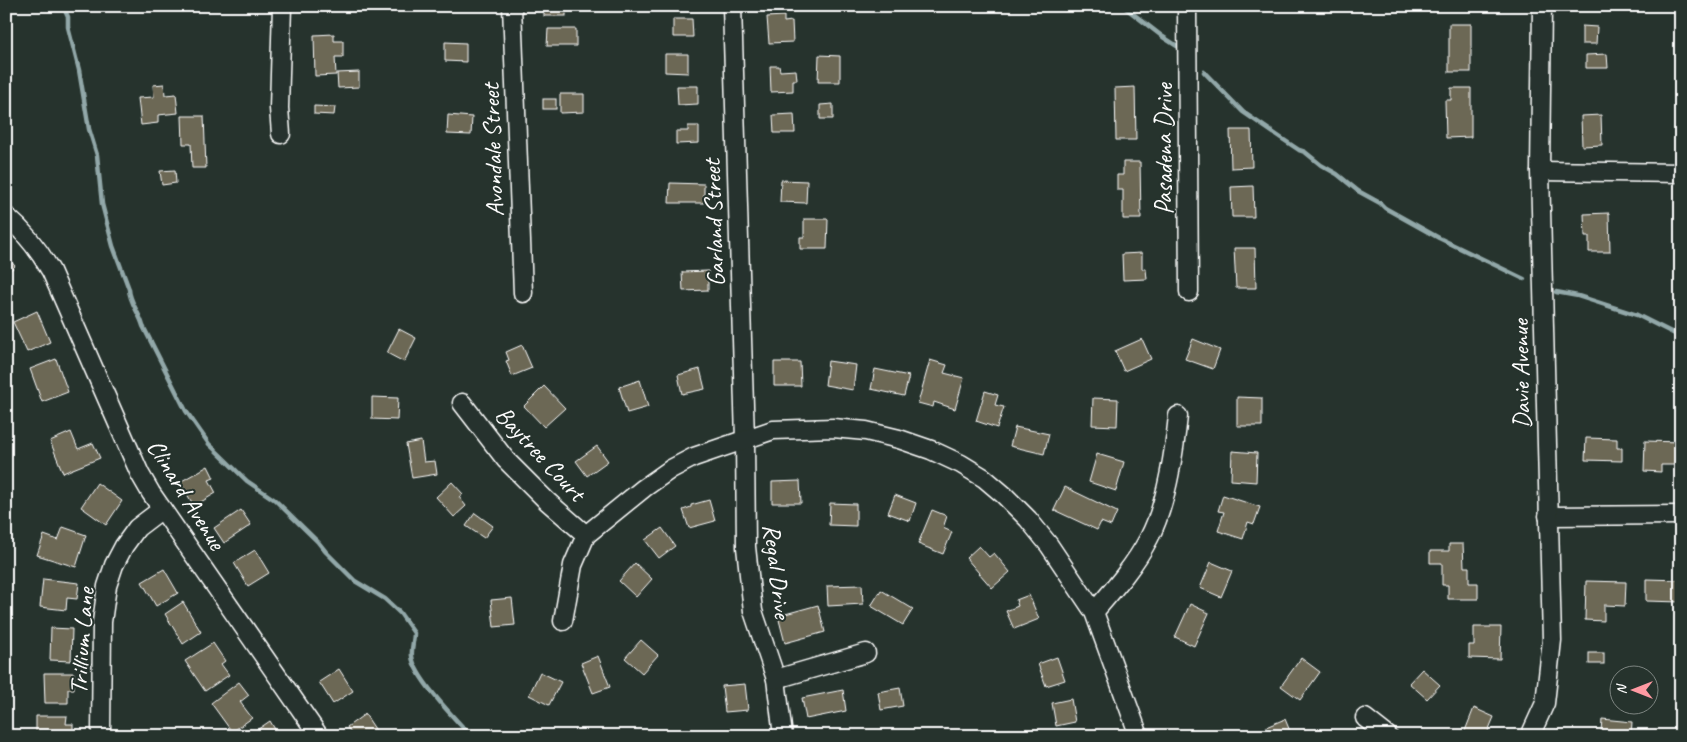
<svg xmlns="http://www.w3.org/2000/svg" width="1687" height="742" font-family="Caveat,sans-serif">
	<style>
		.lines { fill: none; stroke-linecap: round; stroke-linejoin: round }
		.stream { stroke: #92a8a9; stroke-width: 4.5 }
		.building { fill: #6c6755; stroke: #fff }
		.street-casing { stroke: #fff; stroke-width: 21 }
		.street { stroke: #26332d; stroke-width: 18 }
		.labels { text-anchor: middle; stroke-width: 4; stroke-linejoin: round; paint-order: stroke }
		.street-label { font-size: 25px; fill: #fff; stroke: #26332d }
	</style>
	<rect width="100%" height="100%" fill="#26332d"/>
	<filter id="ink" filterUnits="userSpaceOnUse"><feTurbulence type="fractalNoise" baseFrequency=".02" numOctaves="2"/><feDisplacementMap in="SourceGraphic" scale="10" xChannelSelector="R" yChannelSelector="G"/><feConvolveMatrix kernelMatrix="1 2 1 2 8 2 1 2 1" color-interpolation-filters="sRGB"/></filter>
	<g filter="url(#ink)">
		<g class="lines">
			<!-- stream -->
			<g class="stream">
				<path d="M63,6L68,17V27L79,70L89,129L97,155L102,204L113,246L129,289C129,301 140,314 143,326L186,411L209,444L247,481L275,500L318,542L326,552L355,581L385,599L400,613L414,633C414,640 411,649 412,656C414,677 456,720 471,736"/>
				<polyline points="1123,6 1163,37 1177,46"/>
				<polyline points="1204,72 1243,112 1281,138 1299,150 1305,152 1321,165 1337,174 1358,191 1380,203 1385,208 1439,238 1524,279"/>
				<polyline points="1556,292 1578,296 1637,315 1681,337"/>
			</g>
		</g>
		<!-- building -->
		<g class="building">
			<rect x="544" y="6" width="22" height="10"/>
			<polygon points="784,16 784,22 792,21 793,42 769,43 767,17"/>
			<polygon points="673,19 692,19 693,37 673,37"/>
			<rect x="1449" y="24" width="22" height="48"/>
			<polygon points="1582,26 1597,27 1596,44 1582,44"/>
			<polygon points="548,29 576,29 576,46 547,46"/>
			<polygon points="334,34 334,41 343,41 343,57 335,57 336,75 315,76 314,35"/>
			<polygon points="445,42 466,43 466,62 445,61"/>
			<polygon points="665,54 688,54 688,73 665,72"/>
			<polygon points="1607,54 1608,68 1586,68 1586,55"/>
			<polygon points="819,55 840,56 840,82 818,82"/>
			<polygon points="770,66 779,66 780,71 796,70 797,80 793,80 793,91 771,92"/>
			<polygon points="359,72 359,87 338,88 337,73"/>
			<polygon points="164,84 165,95 176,94 178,113 158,115 158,123 141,125 138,98 154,97 153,85"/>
			<polygon points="677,86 698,86 698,104 678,105"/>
			<polygon points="1135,87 1136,140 1116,140 1115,88"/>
			<polygon points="1451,88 1471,88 1471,137 1446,138 1445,100 1451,100"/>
			<polygon points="560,94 584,94 584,112 560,113"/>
			<rect x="543" y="99" width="13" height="10"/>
			<polygon points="833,104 833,119 820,119 820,105"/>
			<polygon points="314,106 335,107 334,115 314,114"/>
			<polygon points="794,114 795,133 774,133 773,115"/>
			<polygon points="448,115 472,117 471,135 447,134"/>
			<polygon points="1601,115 1602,145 1582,146 1581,116"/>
			<polygon points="182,116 204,116 206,168 192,168 191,144 183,144"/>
			<polygon points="688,126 699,126 699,143 676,144 676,131 688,131"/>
			<polygon points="1230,130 1251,130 1252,167 1231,168"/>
			<polygon points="1123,162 1140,162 1141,219 1123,219 1123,190 1117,190 1117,175 1123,175"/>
			<polygon points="175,170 176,183 162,185 160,171"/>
			<polygon points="781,180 807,181 806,203 780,202"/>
			<polygon points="670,183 704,184 704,203 669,203"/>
			<polygon points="1253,186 1254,217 1232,217 1231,187"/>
			<polygon points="1609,213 1610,252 1589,252 1589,236 1585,236 1584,214"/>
			<polygon points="804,219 828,219 827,249 800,249 800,237 804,237"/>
			<polygon points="1234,248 1255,248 1256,288 1236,288"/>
			<polygon points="1142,253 1142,269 1146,269 1147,279 1123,280 1122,254"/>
			<polygon points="6,256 15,266 6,275"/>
			<polygon points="708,271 708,290 683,291 682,272"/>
			<polygon points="37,311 50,342 27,352 13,322"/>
			<polygon points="399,329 416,338 404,362 387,353"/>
			<polygon points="1142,339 1151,359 1124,371 1115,351"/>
			<polygon points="1193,339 1220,350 1213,369 1185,359"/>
			<polygon points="522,345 532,368 512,376 506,361 509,360 506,352"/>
			<polygon points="56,359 68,392 42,402 30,369"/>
			<polygon points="930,360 947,365 944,373 964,378 955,409 934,402 933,407 918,403"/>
			<polygon points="828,361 856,365 853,390 825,385"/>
			<polygon points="774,362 800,362 801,386 774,386"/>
			<polygon points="700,369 705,389 682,394 678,375"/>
			<polygon points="875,369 909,376 904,396 871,389"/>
			<polygon points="640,380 648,407 627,413 619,387"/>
			<polygon points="544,386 565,408 544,427 524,406"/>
			<polygon points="985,391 998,395 995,405 1004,407 997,428 976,421"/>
			<polygon points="372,397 398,398 397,420 372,419"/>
			<polygon points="1237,397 1262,398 1262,426 1237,426"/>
			<polygon points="1093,398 1118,399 1117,426 1092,425"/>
			<polygon points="1015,427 1049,434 1044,454 1010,446"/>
			<polygon points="71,432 78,449 93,443 100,458 63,473 50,441"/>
			<polygon points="1586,438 1617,439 1617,448 1622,448 1622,461 1585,460"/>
			<polygon points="421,441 424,462 435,461 437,474 412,478 406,444"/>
			<polygon points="1645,441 1681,442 1681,477 1679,477 1680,465 1661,465 1661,472 1644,471"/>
			<polygon points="597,446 608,461 587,476 576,461"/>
			<polygon points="1232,451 1257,453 1256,482 1231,480"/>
			<polygon points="1097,454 1124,462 1116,491 1089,482"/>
			<polygon points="208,466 214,478 209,480 216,493 194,506 180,482"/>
			<polygon points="800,481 801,503 772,503 772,482"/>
			<polygon points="452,482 463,494 459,497 466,506 454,517 436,497"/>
			<polygon points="97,483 122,501 106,525 81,507"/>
			<polygon points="1065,487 1117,512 1111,526 1101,522 1097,530 1054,510"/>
			<polygon points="895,495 916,503 910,521 888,513"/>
			<polygon points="1223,495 1260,507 1254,524 1248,522 1243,539 1218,531 1224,512 1218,511"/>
			<polygon points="709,500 715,521 689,528 683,510 691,507 691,505"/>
			<polygon points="830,503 856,504 856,526 829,525"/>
			<polygon points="241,510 251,525 224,543 214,528"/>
			<polygon points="932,510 947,516 943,528 952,532 943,554 918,544"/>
			<polygon points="475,513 493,526 484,538 466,526"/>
			<polygon points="63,527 86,535 76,567 37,555 44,535 58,540"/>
			<polygon points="662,528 675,546 659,558 645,540"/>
			<polygon points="1449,544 1463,544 1464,567 1469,567 1469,583 1478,583 1478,599 1448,599 1448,585 1442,585 1442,563 1430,563 1430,551 1449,551"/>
			<polygon points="979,546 989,557 994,553 1010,572 992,588 966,558"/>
			<polygon points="255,550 269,573 248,586 234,563"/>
			<polygon points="1211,562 1232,571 1221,597 1200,588"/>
			<polygon points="635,563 652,579 636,597 619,581"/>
			<polygon points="164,569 178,593 156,606 142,582"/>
			<polygon points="43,579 79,583 77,599 67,598 66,610 40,607"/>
			<polygon points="1646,579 1681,580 1681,602 1646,601"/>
			<polygon points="1586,581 1626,582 1625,606 1604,605 1604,621 1585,620"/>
			<polygon points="862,585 863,604 828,606 827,586"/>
			<polygon points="881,590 913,609 903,625 871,606"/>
			<polygon points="1029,595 1039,619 1014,629 1006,611 1018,606 1016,600"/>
			<polygon points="512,598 515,625 494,627 491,600"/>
			<polygon points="183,602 201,632 183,644 165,614"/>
			<polygon points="1190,604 1209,613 1194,646 1175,637"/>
			<polygon points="818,605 825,632 785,643 778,616"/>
			<polygon points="1474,627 1501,627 1500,659 1469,658 1469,645 1474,645"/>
			<polygon points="51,628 72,629 71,661 50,660"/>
			<polygon points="641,640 658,655 642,673 625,658"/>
			<polygon points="213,643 225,661 221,664 229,675 205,691 185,661"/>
			<rect x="1589" y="653" width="15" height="11"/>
			<polygon points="598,656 610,687 593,693 581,663"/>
			<polygon points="1057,657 1065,680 1046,686 1038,664"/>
			<polygon points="1301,658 1320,672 1300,700 1281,686"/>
			<polygon points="339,669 353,691 333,704 319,682"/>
			<polygon points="1422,669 1440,685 1427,699 1409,683"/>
			<polygon points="540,672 561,682 549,705 529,695"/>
			<polygon points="44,673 74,673 74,689 68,689 68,703 45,703"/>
			<polygon points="239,682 249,695 240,702 252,718 232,732 211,703"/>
			<polygon points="745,684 748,710 725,712 722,686"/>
			<polygon points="900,688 903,706 881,710 878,692"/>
			<polygon points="843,690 846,711 806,719 802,698"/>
			<polygon points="1071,699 1075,722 1056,726 1052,703"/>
			<polygon points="1474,708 1494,717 1486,736 1463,736"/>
			<polygon points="365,714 379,735 378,736 353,736 347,727"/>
			<polygon points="36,716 67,716 66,724 73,724 73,736 36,736"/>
			<polygon points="1285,719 1292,736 1270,736 1266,727"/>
			<polygon points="1602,719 1632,722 1631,736 1610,736 1611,733 1601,732"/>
			<polygon points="270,721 279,736 248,736"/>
		</g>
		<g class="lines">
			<defs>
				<g id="street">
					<polyline points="512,6 523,293"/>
					<polyline points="732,6 745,439 746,547 753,611 776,679 783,736"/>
					<polyline points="1187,6 1189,292"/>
					<polyline points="281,134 279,108 282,6"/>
					<polyline points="1540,171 1681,173"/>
					<path d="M6,216C25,232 39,250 51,271L140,474L151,493L319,736"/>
					<polyline points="462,403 506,460 547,501 586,535"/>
					<polyline points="1548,516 1681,515"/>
					<path d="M1094,612C1114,589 1135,565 1149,538C1167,504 1174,454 1178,416"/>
					<polyline points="563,621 573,565 586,535 644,488 671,469 694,457 773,430 833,428 866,431 899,439 931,450 961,464 984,478 1004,495 1028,519 1049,545 1094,612 1139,736"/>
					<polyline points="776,679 866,653"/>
					<polyline points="1365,718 1388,736"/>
					<polyline points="101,736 102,622 107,586 114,565 124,546 137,528 162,509"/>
					<polyline points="1530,736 1545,703 1552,640 1540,171 1542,6"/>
				</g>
			</defs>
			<!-- street casing -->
			<use href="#street" class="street-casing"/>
			<!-- street -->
			<use href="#street" class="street"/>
		</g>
	</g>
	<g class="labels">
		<!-- street labels -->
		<g class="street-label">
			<text transform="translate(1163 149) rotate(-90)" y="9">Pasadena Drive</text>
			<text transform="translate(492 150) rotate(-92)" y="9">Avondale Street</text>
			<text transform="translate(713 223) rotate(-92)" y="9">Garland Street</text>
			<text transform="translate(1520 374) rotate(-91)" y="9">Davie Avenue</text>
			<text transform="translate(541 453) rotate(47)" y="9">Baytree Court</text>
			<text transform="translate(187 494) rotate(58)" y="9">Clinard Avenue</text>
			<text transform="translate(778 571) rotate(83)" y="9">Regal Drive</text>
			<text transform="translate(81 641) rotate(-86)" y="9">Trillium Lane</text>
		</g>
	</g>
	<!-- margin -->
	<rect width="1687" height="742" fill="none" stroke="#26332d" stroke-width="25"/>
	<rect x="12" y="12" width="1662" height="717" fill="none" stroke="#fff" stroke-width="2" filter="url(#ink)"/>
	<!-- north arrow -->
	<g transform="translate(1634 690) rotate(270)"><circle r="24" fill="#26332d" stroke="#7d8581"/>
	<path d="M0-4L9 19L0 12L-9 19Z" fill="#ff9aa2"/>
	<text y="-8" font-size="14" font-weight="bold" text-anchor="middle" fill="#ffffff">N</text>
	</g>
</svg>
